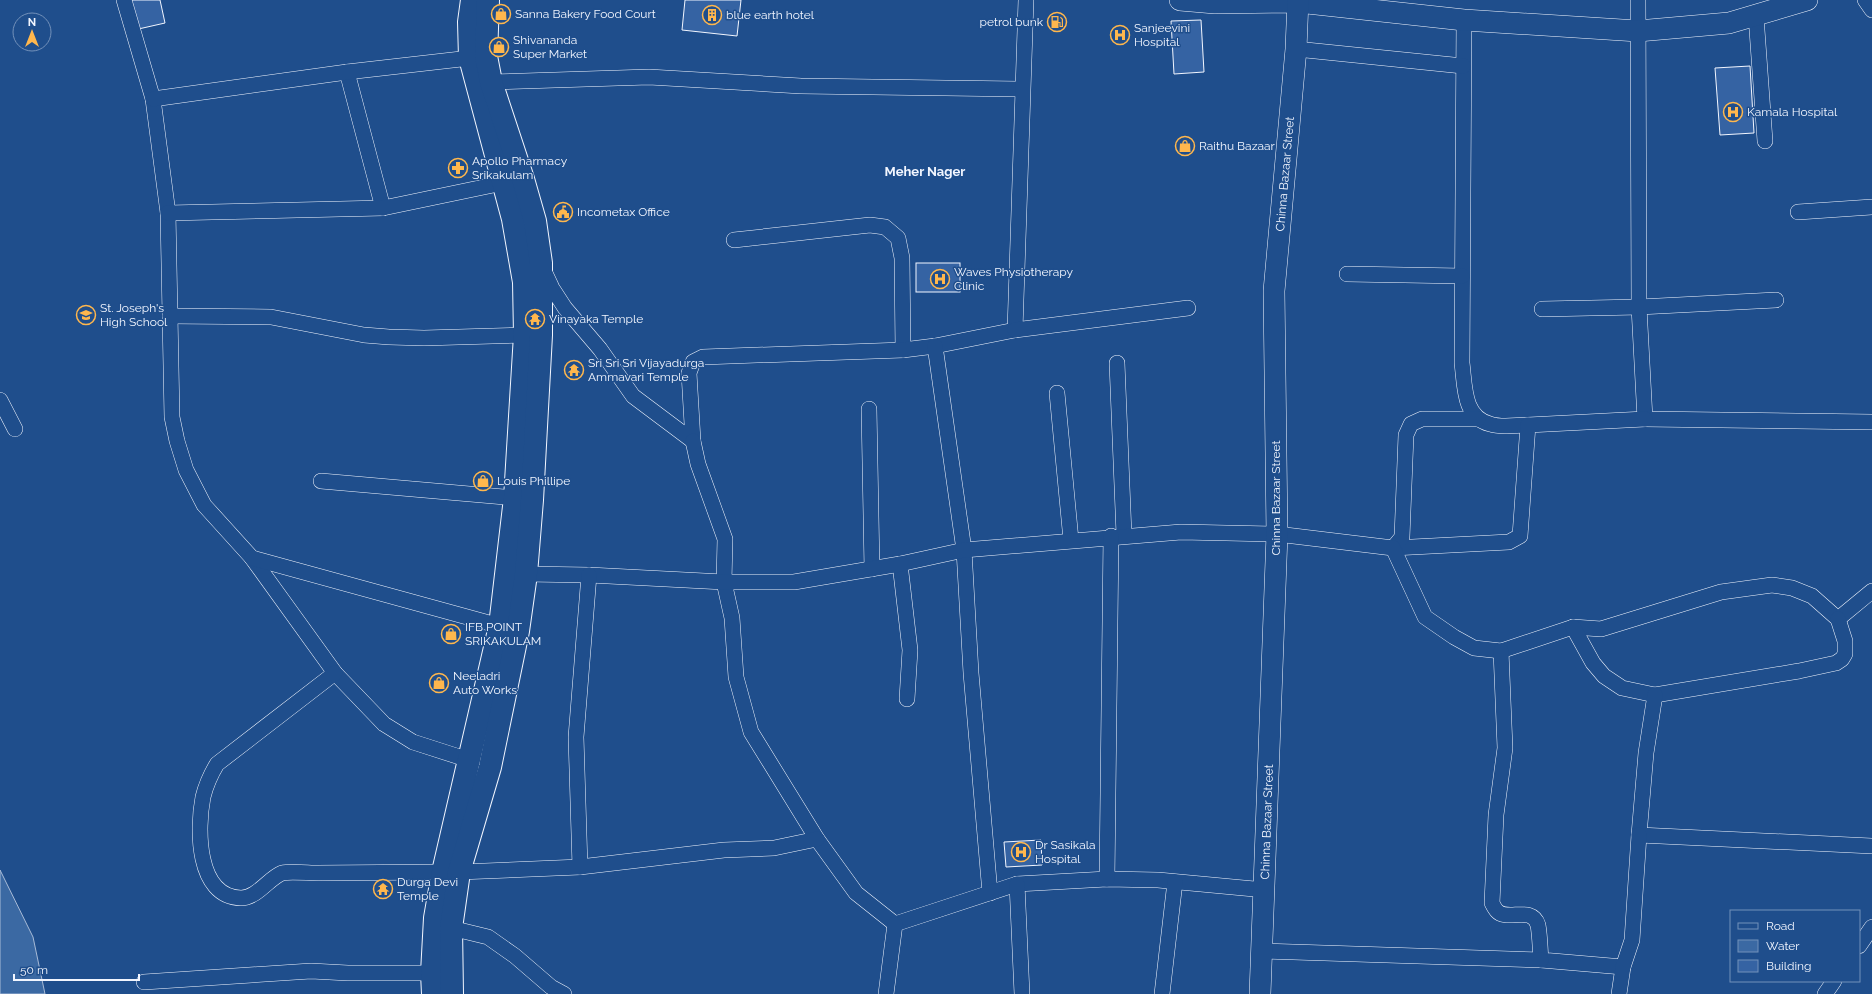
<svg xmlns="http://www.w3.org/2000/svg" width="1872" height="994" font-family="Raleway,sans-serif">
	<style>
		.water { fill: #3b69a3; stroke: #a8bbd7 }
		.building { fill: #3563a3; stroke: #f2f6ff }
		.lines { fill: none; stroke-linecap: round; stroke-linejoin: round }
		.street-casing { stroke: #f2f6ff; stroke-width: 16 }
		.secondary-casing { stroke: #f2f6ff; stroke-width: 22 }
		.primary-casing { stroke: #f2f6ff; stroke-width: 24 }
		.street { stroke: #1f4e8c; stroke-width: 15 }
		.secondary { stroke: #1f4e8c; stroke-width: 21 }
		.primary { stroke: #1f4e8c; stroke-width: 22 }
		.labels { text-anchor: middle; stroke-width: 3; stroke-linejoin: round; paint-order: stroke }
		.poi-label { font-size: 12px; fill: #f2f6ff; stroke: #1f4e8c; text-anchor: start }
		.street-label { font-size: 12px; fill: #f2f6ff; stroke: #1f4e8c }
		.neighbourhood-label { font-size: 13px; font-weight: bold; fill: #f2f6ff; stroke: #1f4e8c }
	</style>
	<rect width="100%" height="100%" fill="#1f4e8c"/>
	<!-- water -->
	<polygon class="water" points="0,870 33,937 45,994 0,994"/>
	<!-- building -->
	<g class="building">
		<polygon points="127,0 160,0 165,23 134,30"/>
		<polygon points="685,0 741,0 737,36 682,30"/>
		<polygon points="1201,20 1204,72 1174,74 1171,21"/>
		<polygon points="1750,66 1754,133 1720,135 1715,68"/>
		<rect x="916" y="263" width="44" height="29"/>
		<polygon points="1041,840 1042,865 1006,867 1004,842"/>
	</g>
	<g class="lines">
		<defs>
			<g id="street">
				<polyline points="124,0 153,99 168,213 172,417 177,441 186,470 204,505 252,558 335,673 384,724 413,742 469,760"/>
				<polyline points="1638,0 1639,307 1645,419 1872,422"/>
				<polyline points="1865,0 1872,10"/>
				<polyline points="1756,16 1765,141"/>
				<path d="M1464,20L1462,363C1465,386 1463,417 1490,424C1501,428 1516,425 1528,425"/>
				<polyline points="1296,49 1463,66"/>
				<polyline points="347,72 383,208"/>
				<polyline points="491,82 649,77 801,86 1022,89"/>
				<polyline points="153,99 347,72 470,58"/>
				<polyline points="1798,212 1872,207"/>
				<polyline points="168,213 383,208 503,183"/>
				<polyline points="734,240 870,225 885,227 898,238 902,258 903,350"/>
				<polyline points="544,271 552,288 565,308 600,349 633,396 693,441 689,373 693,362 703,357 903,350 935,346 1015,330 1026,0"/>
				<polyline points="1347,274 1462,276"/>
				<polyline points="1542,309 1639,307 1776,300"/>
				<polyline points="170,316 271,317 364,335 389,337 424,338 525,335"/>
				<polyline points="1015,330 1188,308"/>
				<polyline points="935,346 964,550 971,673 990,893"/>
				<polyline points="1117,363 1124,535"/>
				<polyline points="1057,393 1071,540"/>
				<polyline points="0,400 15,429"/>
				<polyline points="869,409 872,569"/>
				<polyline points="693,441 698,464 725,539 724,582 732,618 736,677 751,732 817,839 856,893 895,924 1017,884 1107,879 1158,880 1265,890"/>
				<polyline points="321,481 515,498"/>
				<polyline points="1393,548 1509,542 1520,536 1528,425 1645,419"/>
				<polyline points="1393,548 1402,537 1406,435 1411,424 1422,419 1478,419"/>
				<polyline points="252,558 500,626"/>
				<polyline points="900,564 910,650 907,699"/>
				<polyline points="526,574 589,575 724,582 794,582 900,564 964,550 1181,532 1277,534 1393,548 1425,617 1454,637 1474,648 1501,651 1573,627 1601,629 1721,592 1772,585 1792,588 1812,596 1838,619 1872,591"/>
				<polyline points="1573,627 1593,663 1604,676 1622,688 1655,695 1799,671 1836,663 1842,659 1845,654 1845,641 1838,619"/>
				<path d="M1501,651L1505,748L1496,815L1492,903C1493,905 1495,909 1497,911C1507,922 1532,905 1538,925C1540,936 1540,949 1541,960L1623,967"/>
				<path d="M335,673L217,764C211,774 206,785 203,797C197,828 196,897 241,898C257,898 269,878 282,873C290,871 309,873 318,873C360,873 401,872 443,872"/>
				<polyline points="1655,695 1646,753 1639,835 1872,846"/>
				<polyline points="580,867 576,737 589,575"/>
				<polyline points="459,872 580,867 724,850 774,848 817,839"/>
				<polyline points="1107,879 1111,536"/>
				<polyline points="1017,884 1022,994"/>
				<polyline points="451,928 488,937 515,956 551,987 564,994"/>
				<polyline points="1859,946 1872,927"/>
				<polyline points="1261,951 1541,960"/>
				<polyline points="144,982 311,971 348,973 432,973"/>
				<polyline points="886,994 895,924"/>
				<polyline points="1162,994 1175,882"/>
				<polyline points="1619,994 1623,967 1632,940 1639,835"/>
				<polyline points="1825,994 1834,981"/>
			</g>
			<g id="secondary">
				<polyline points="1180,0 1215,3 1298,2 1464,20 1638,31 1729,23 1807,0"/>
				<polyline points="1260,994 1277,534 1274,291 1296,49 1298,0"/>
			</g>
			<g id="primary">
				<polyline points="433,994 432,973 435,918 443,872 500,626 515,498 525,335 524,282 513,219 470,58 469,22 472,0"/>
				<polyline points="452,994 451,928 459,872 490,767 518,631 526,574 532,500 541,335 541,263 535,221 523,179 491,82 486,56 488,0"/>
			</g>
		</defs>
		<!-- street casing -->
		<use href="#street" class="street-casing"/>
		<!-- secondary casing -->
		<use href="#secondary" class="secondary-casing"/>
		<!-- primary casing -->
		<use href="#primary" class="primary-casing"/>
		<!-- street -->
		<use href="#street" class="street"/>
		<!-- secondary -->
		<use href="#secondary" class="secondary"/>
		<!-- primary -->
		<use href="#primary" class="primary"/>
	</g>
	<!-- icons -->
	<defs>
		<symbol id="shop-ring" viewBox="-11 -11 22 22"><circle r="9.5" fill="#1f4e8c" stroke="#ffb74d" stroke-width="1.5"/><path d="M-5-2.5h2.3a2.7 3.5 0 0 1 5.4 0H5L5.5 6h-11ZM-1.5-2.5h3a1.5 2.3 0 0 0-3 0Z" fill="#ffb74d"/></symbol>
		<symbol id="building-ring" viewBox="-11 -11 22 22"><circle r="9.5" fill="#1f4e8c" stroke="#ffb74d" stroke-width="1.5"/><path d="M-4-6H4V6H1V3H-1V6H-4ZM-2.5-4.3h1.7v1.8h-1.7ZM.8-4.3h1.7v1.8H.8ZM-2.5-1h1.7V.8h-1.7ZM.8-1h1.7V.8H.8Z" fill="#ffb74d"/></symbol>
		<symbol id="fuel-ring" viewBox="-11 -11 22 22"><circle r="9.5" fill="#1f4e8c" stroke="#ffb74d" stroke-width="1.5"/><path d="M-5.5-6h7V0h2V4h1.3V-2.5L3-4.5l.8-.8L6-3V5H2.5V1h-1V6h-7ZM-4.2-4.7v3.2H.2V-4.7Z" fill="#ffb74d"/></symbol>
		<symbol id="hospital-ring" viewBox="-11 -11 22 22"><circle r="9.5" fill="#1f4e8c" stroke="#ffb74d" stroke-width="1.5"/><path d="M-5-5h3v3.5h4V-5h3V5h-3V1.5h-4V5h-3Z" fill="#ffb74d"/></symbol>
		<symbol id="pharmacy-ring" viewBox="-11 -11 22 22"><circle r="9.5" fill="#1f4e8c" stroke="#ffb74d" stroke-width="1.5"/><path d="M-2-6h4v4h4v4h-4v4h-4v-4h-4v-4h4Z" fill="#ffb74d"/></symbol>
		<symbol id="civic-ring" viewBox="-11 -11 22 22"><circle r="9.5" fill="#1f4e8c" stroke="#ffb74d" stroke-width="1.5"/><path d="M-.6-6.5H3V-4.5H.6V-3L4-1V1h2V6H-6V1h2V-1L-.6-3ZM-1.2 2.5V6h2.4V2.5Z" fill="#ffb74d"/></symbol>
		<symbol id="school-ring" viewBox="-11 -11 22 22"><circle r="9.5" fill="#1f4e8c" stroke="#ffb74d" stroke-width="1.5"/><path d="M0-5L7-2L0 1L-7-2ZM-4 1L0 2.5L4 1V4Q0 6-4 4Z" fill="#ffb74d"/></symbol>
		<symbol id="temple-ring" viewBox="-11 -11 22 22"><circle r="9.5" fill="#1f4e8c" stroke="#ffb74d" stroke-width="1.5"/><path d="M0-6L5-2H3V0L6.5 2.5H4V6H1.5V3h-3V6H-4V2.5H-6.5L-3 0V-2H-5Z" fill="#ffb74d"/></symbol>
	</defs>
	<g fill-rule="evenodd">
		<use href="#shop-ring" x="490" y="3" width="22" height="22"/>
		<use href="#building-ring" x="701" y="4" width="22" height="22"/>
		<use href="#fuel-ring" x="1046" y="11" width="22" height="22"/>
		<use href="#hospital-ring" x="1109" y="24" width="22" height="22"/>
		<use href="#shop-ring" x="488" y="36" width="22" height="22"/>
		<use href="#hospital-ring" x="1722" y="101" width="22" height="22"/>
		<use href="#shop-ring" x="1174" y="135" width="22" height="22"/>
		<use href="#pharmacy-ring" x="447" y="157" width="22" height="22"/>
		<use href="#civic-ring" x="552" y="201" width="22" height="22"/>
		<use href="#hospital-ring" x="929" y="268" width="22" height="22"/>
		<use href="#school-ring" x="75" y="304" width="22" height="22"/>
		<use href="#temple-ring" x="524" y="308" width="22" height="22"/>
		<use href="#temple-ring" x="563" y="359" width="22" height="22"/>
		<use href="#shop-ring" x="472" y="470" width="22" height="22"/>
		<use href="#shop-ring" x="440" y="623" width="22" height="22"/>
		<use href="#shop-ring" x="428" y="672" width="22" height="22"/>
		<use href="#hospital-ring" x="1010" y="841" width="22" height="22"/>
		<use href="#temple-ring" x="372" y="878" width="22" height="22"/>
	</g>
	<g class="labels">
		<!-- poi labels -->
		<g class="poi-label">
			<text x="515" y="18">Sanna Bakery Food Court</text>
			<text x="726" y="19">blue earth hotel</text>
			<text x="1043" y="26" text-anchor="end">petrol bunk</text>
			<text x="1134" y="32">Sanjeevini<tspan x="1134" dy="14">Hospital</tspan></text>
			<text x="513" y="44">Shivananda<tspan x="513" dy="14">Super Market</tspan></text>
			<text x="1747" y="116">Kamala Hospital</text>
			<text x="1199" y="150">Raithu Bazaar</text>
			<text x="472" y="165">Apollo Pharmacy<tspan x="472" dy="14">Srikakulam</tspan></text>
			<text x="577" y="216">Incometax Office</text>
			<text x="954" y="276">Waves Physiotherapy<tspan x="954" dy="14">Clinic</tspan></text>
			<text x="100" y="312">St. Joseph's<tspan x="100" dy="14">High School</tspan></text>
			<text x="549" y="323">Vinayaka Temple</text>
			<text x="588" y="367">Sri Sri Sri Vijayadurga<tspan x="588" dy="14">Ammavari Temple</tspan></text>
			<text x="497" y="485">Louis Phillipe</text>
			<text x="465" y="631">IFB POINT<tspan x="465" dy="14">SRIKAKULAM</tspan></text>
			<text x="453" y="680">Neeladri<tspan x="453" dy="14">Auto Works</tspan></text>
			<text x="1035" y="849">Dr Sasikala<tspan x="1035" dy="14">Hospital</tspan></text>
			<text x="397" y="886">Durga Devi<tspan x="397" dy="14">Temple</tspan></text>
		</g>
		<!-- street labels -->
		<g class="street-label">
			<text transform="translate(1285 174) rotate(-85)" y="4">Chinna Bazaar Street</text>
			<text transform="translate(1276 498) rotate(-90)" y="4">Chinna Bazaar Street</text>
			<text transform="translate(1267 822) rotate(-88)" y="4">Chinna Bazaar Street</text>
		</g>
		<!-- neighbourhood labels -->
		<g class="neighbourhood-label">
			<text x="925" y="176">Meher Nager</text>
		</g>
	</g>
	<!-- legend -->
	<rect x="1730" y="910" width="130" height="72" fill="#1f4e8c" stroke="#7391ba"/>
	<rect x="1738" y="923" width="20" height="6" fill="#1f4e8c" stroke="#7391ba"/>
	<text x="1766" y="930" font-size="12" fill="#f2f6ff">Road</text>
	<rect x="1738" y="940" width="20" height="12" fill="#3b69a3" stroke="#7391ba"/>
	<text x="1766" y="950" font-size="12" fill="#f2f6ff">Water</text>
	<rect x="1738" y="960" width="20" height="12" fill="#3563a3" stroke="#7391ba"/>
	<text x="1766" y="970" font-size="12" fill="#f2f6ff">Building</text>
	<!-- north arrow -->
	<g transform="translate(32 32)"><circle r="19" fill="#1f4e8c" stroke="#7391ba"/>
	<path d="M0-3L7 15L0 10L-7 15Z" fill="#ffb74d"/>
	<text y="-6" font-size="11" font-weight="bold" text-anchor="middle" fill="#f2f6ff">N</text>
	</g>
	<!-- scale -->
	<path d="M14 974v6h125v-6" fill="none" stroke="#f2f6ff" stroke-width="2"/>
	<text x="20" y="974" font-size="12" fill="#f2f6ff" stroke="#1f4e8c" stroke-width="3" paint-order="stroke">50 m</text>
</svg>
